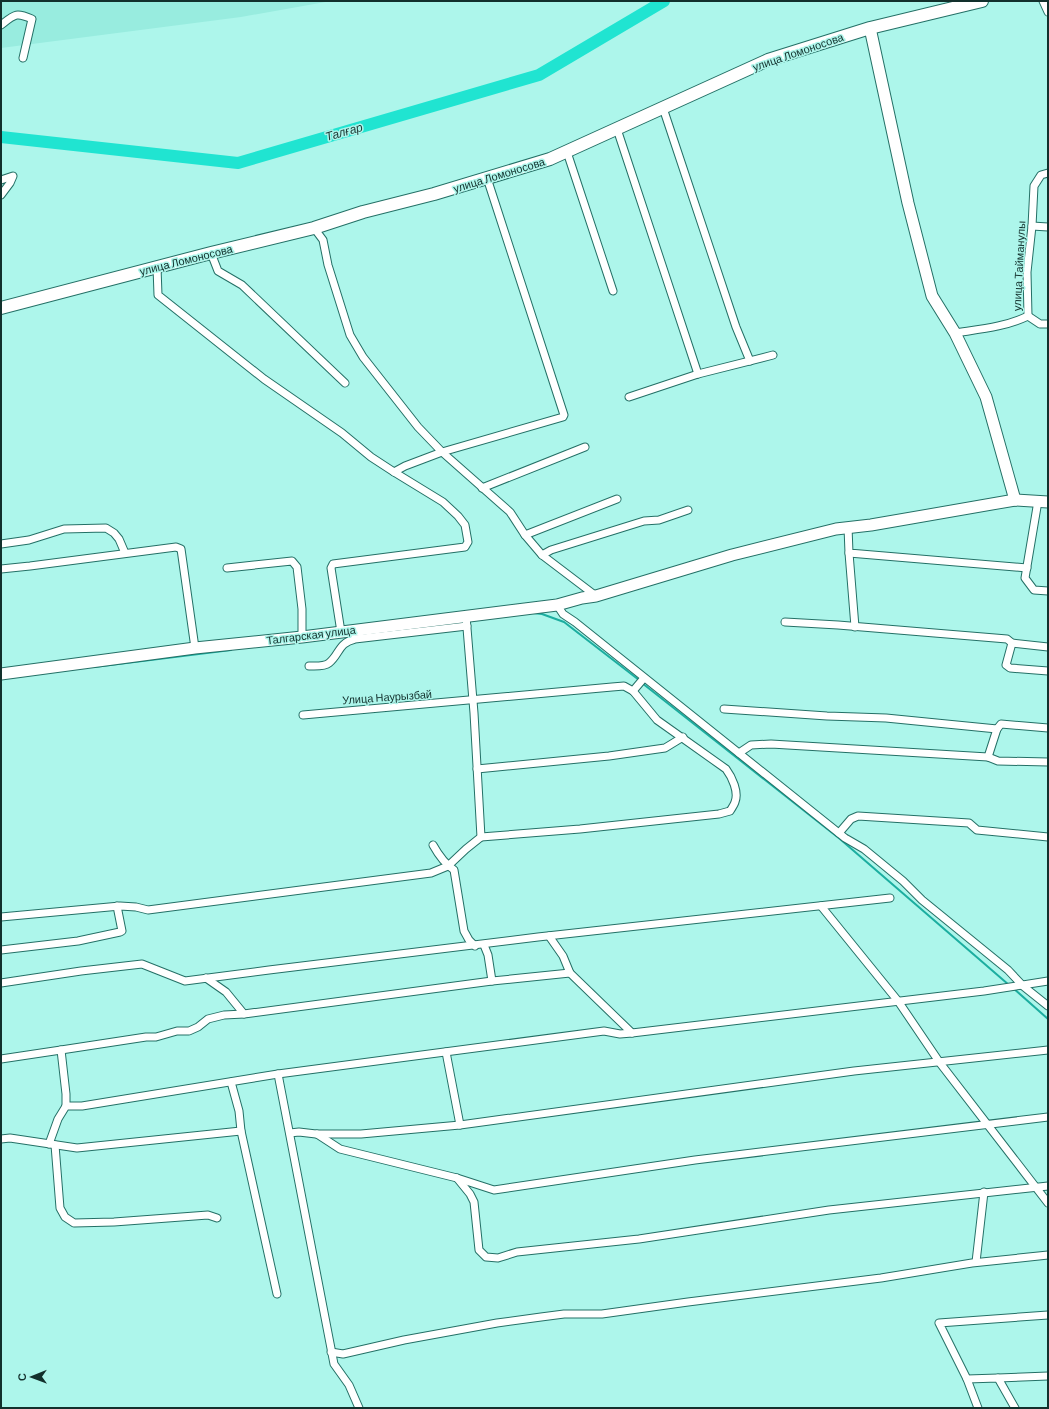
<svg xmlns="http://www.w3.org/2000/svg" width="1049" height="1409" font-family="Barlow,sans-serif">
	<style>
		.built { fill: #98ecdf }
		.lines { fill: none; stroke-linecap: round; stroke-linejoin: round }
		.stream { stroke: #1caea0; stroke-width: 2 }
		.river { stroke: #20e4d1; stroke-width: 12 }
		.street-casing { stroke: #247066; stroke-width: 9 }
		.secondary-casing { stroke: #247066; stroke-width: 13 }
		.primary-casing { stroke: #247066; stroke-width: 14 }
		.street { stroke: #fff; stroke-width: 7 }
		.secondary { stroke: #fff; stroke-width: 11 }
		.primary { stroke: #fff; stroke-width: 12 }
		.labels { text-anchor: middle; stroke-width: 3; stroke-linejoin: round; paint-order: stroke }
		.street-label { font-size: 11px; fill: #12302c; stroke: #adf6eb }
		.water-label { font-size: 12px; font-style: italic; fill: #1e3a36; stroke: #adf6eb }
	</style>
	<rect width="100%" height="100%" fill="#adf6eb"/>
	<!-- built -->
	<polygon class="built" points="1,1 331,1 241,17 1,48"/>
	<g class="lines">
		<!-- stream -->
		<g class="stream">
			<polyline points="533,613 542,614 564,622 639,680"/>
			<polyline points="94,667 231,650"/>
			<polyline points="642,683 840,839 1009,985"/>
			<polyline points="1013,988 1048,1019"/>
		</g>
		<!-- river -->
		<polyline class="river" points="1,137 238,163 539,75 664,1"/>
		<defs>
			<g id="street">
				<polyline points="1043,1 1048,12"/>
				<path d="M1,25C15,14 16,12 32,19L23,58"/>
				<polyline points="663,108 736,327 750,361"/>
				<polyline points="617,129 698,374 773,355"/>
				<polyline points="567,152 613,291"/>
				<polyline points="487,178 564,415 563,417 442,452 510,512 525,535 542,555 596,596"/>
				<polyline points="1,180 13,176 10,183 1,195"/>
				<polyline points="1032,226 1048,227"/>
				<polyline points="314,228 323,240 328,265 350,335 363,357 418,427 442,452 405,466 394,472"/>
				<polyline points="211,253 218,271 242,285 345,383"/>
				<polyline points="157,267 158,295 264,379 342,433 371,457 394,472 443,502 458,516 465,525 468,542 465,547 333,564 331,568 341,632"/>
				<polyline points="1028,316 1040,324 1048,324"/>
				<path d="M955,333C981,329 1005,327 1028,316L1027,272L1032,226L1034,186L1041,175L1048,173"/>
				<polyline points="629,397 698,374"/>
				<polyline points="482,488 585,447"/>
				<polyline points="1038,501 1025,578 1034,590 1048,591"/>
				<polyline points="848,527 849,553 1027,568"/>
				<polyline points="525,535 617,499"/>
				<polyline points="1,544 29,540 64,529 106,528 114,533 119,539 125,553"/>
				<polyline points="849,553 855,627"/>
				<polyline points="542,555 551,550 644,521 659,520 688,510"/>
				<polyline points="227,568 292,561 297,567 302,609 302,637"/>
				<polyline points="1,569 30,566 176,547 181,549 195,648"/>
				<polyline points="557,605 563,614 575,622 845,838 864,849 903,881 922,900 1008,970 1023,986 1048,1006"/>
				<polyline points="785,622 838,625 1007,639 1012,643 1048,647"/>
				<polyline points="1012,643 1006,665 1010,668 1048,671"/>
				<path d="M309,666C315,666 324,667 329,663C340,654 338,643 355,639L467,626"/>
				<polyline points="724,709 827,716 886,718 997,729"/>
				<polyline points="303,715 612,687 624,686 633,691 644,678"/>
				<polyline points="739,753 751,745 771,744 988,757 998,761 1048,762"/>
				<polyline points="988,757 997,729 1001,724 1048,728"/>
				<polyline points="477,769 609,756 665,748 683,737"/>
				<polyline points="839,833 851,819 858,816 969,823 977,830 1048,837"/>
				<path d="M481,837L580,829L719,814L730,811C732,808 734,805 735,802C739,792 732,777 726,769L657,720L633,691"/>
				<path d="M433,845C438,854 445,864 454,870L464,931L469,940L475,946"/>
				<polyline points="821,906 898,1001 940,1063 1048,1203"/>
				<polyline points="1,917 120,906 136,907 148,910 431,873 448,866 466,849 481,837 474,713 466,616"/>
				<polyline points="549,936 563,956 570,973"/>
				<polyline points="484,945 488,955 492,981"/>
				<polyline points="1,950 78,941 120,932 122,931 117,906"/>
				<polyline points="206,978 226,992 244,1014 492,981 570,973 632,1033"/>
				<polyline points="1,983 81,971 142,964 185,981 269,970 538,937 890,898"/>
				<polyline points="446,1052 460,1125"/>
				<polyline points="1,1059 61,1050"/>
				<polyline points="278,1074 334,1364 349,1385 359,1408"/>
				<polyline points="231,1082 239,1111 241,1131 277,1294"/>
				<polyline points="66,1106 66,1094 61,1050 146,1037 156,1037 177,1031 189,1031 198,1027 208,1019 224,1015 244,1014"/>
				<polyline points="290,1133 299,1132 316,1134 361,1134 460,1125 854,1071 1048,1050"/>
				<polyline points="317,1134 340,1149 457,1178 494,1190 695,1160 1048,1117"/>
				<polyline points="1,1139 10,1138 77,1148 241,1131"/>
				<polyline points="49,1144 58,1119 66,1106 82,1106 278,1074 604,1031 620,1034 632,1033 984,991 1048,981"/>
				<polyline points="55,1145 60,1208 65,1217 74,1223 114,1222 208,1215 217,1218"/>
				<polyline points="457,1178 470,1194 474,1202 479,1250 486,1257 498,1258 517,1252 639,1239 829,1210 1048,1186"/>
				<polyline points="976,1262 984,1192"/>
				<polyline points="331,1352 343,1354 404,1340 497,1323 541,1317 564,1314 602,1314 688,1302 881,1278 972,1263 1048,1255"/>
				<polyline points="998,1378 1048,1376"/>
				<polyline points="967,1379 978,1408"/>
				<polyline points="1015,1408 998,1378 967,1379 939,1323 1048,1315"/>
			</g>
			<g id="secondary">
				<polyline points="870,28 908,203 932,296 955,333 986,397 1015,500"/>
				<polyline points="1,674 195,648 302,637 557,605 582,598 596,596 732,555 836,529 871,525 1015,500 1048,502"/>
			</g>
			<polyline id="primary" points="1,308 211,253 314,228 363,212 434,194 550,159 768,60 870,28 982,1"/>
		</defs>
		<!-- street casing -->
		<use href="#street" class="street-casing"/>
		<!-- secondary casing -->
		<use href="#secondary" class="secondary-casing"/>
		<!-- primary casing -->
		<use href="#primary" class="primary-casing"/>
		<!-- street -->
		<use href="#street" class="street"/>
		<!-- secondary -->
		<use href="#secondary" class="secondary"/>
		<!-- primary -->
		<use href="#primary" class="primary"/>
	</g>
	<g class="labels">
		<!-- street labels -->
		<g class="street-label">
			<text transform="translate(798 52) rotate(-19)" y="4">улица Ломоносова</text>
			<text transform="translate(499 175) rotate(-17)" y="4">улица Ломоносова</text>
			<text transform="translate(186 260) rotate(-14)" y="4">улица Ломоносова</text>
			<text transform="translate(1019 266) rotate(-87)" y="4">улица Тайманулы</text>
			<text transform="translate(311 635) rotate(-7)" y="4">Талгарская улица</text>
			<text transform="translate(387 697) rotate(-4)" y="4">Улица Наурызбай</text>
		</g>
		<!-- water labels -->
		<g class="water-label">
			<text transform="translate(344 132) rotate(-16)" y="4">Талғар</text>
		</g>
	</g>
	<!-- border -->
	<rect width="1049" height="1409" fill="none" stroke="#12302c" stroke-width="4"/>
	<!-- north arrow -->
	<g transform="translate(32 1377) rotate(269)" stroke="#adf6eb" stroke-width="3" paint-order="stroke">
	<path d="M0-3L7 15L0 10L-7 15Z" fill="#12302c"/>
	<text y="-6" font-size="11" font-weight="bold" text-anchor="middle" fill="#12302c">С</text>
	</g>
</svg>
